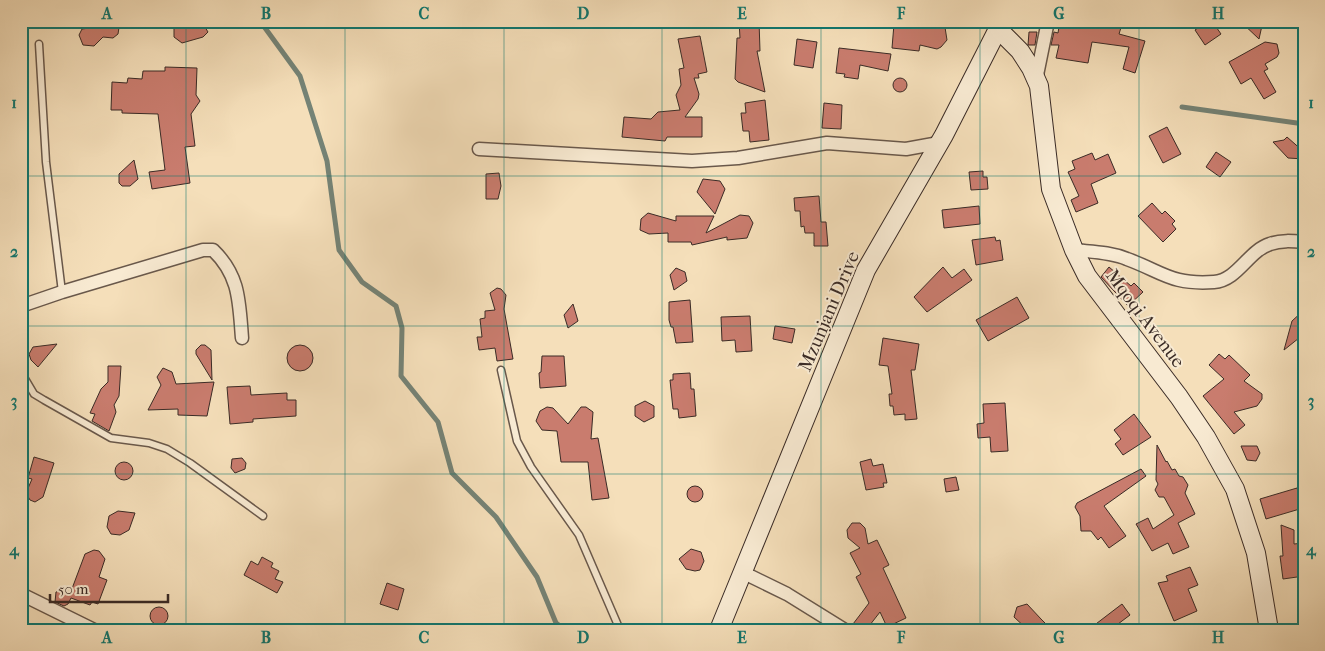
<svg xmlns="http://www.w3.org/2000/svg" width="1325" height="651" font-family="'IM FELL French Canon',serif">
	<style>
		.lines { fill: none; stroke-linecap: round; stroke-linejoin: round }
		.stream { stroke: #758376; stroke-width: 5 }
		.building { fill: #c97c6e; stroke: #3a2b26 }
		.lane-casing { stroke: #69584b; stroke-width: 9 }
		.street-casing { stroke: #69584b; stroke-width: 15 }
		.secondary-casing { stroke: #3a2b26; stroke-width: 20 }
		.lane { stroke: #f8ead2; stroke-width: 6 }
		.street { stroke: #f8ead2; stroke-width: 12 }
		.secondary { stroke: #f8ead2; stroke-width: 18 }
		.grid { fill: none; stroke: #0f766e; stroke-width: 1; stroke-opacity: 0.55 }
		.labels { text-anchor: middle; stroke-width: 4; stroke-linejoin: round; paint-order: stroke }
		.street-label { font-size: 19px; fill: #3a2b26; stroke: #f8ead2 }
		.neatline { fill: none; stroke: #0f766e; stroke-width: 2 }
		.grid-label { font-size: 16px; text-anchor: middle; font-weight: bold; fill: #0f766e }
	</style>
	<rect width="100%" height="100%" fill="#f5dfba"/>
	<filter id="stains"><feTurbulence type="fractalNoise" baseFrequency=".004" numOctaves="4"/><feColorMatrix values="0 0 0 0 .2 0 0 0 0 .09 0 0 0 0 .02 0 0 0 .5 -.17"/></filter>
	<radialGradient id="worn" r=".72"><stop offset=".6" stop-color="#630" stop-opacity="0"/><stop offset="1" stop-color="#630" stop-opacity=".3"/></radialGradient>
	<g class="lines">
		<!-- stream -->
		<g class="stream">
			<polyline points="260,21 300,76 327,161 339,250 362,282 396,306 402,328 401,376 438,422 452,473 496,517 537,577 556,623 565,630"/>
			<polyline points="1182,107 1304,124"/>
		</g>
	</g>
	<!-- building -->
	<g class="building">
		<polygon points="101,21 120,21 118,34 113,38 103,37 94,46 83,45 79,35 82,29 97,27"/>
		<polygon points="739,21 759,21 760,51 757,51 765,92 738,82 735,79 737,38 740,38"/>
		<polygon points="931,21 944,21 947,40 941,47 937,49 920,45 919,51 892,48 894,24 930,28"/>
		<polygon points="1060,21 1123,21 1119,34 1145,41 1135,73 1123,69 1129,47 1092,42 1088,63 1056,58 1059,45 1051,45 1054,32 1058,33"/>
		<polygon points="1208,21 1212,21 1221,34 1205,45 1195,30"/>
		<polygon points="1240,21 1263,21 1259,39"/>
		<polygon points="184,22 193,28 203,24 208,32 203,37 182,43 174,37 174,26"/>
		<polygon points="1029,32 1037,32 1035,45 1028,45"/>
		<polygon points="700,36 707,72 698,74 699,78 694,78 699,94 698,99 685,117 702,117 702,137 667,137 665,141 622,137 624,117 651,119 658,112 680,110 676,95 681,85 679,69 684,68 678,39"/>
		<polygon points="797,39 817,42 813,68 794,65"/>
		<polygon points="1265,42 1277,44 1279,53 1277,57 1265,64 1268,69 1264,71 1276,92 1264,99 1251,78 1241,84 1229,62"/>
		<polygon points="839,48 891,54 888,71 860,65 858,79 844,77 845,74 836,73"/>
		<polygon points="165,67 197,68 196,95 200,101 191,114 195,146 185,147 190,183 152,189 149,172 165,170 158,114 122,113 122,110 111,110 112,82 127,83 128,78 142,79 143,71 165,71"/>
		<circle cx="900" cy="85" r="7"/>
		<polygon points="765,100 769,140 750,142 749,131 743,131 741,113 746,113 745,103"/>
		<polygon points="824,103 842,105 841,129 822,128"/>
		<polygon points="1167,127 1181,154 1163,163 1149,136"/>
		<polygon points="1287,137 1304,152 1304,159 1288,158 1273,142 1284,140"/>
		<polygon points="1216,152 1231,162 1220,177 1206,167"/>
		<polygon points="1092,153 1095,160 1108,154 1116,173 1091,184 1098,203 1076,212 1071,200 1079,196 1068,172 1075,169 1072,161"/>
		<polygon points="134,160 138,179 130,186 122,186 119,183 119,174"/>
		<polygon points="983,171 983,177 987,177 988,189 971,190 969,172"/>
		<polygon points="499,173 501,186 498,199 486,199 486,174"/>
		<polygon points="703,179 720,181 725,189 715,214 697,192"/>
		<polygon points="819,196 821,222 826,222 828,246 814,246 814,233 805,233 804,226 801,227 800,211 795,211 794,198"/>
		<polygon points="1152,203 1162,214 1165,211 1175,221 1172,224 1176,229 1163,242 1138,216"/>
		<polygon points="979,206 980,224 944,228 942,210"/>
		<polygon points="648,213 676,221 676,216 714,216 706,233 740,215 749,216 753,223 747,238 727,240 727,237 692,245 691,242 668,242 668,233 649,234 640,230 641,219"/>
		<polygon points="995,237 996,241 1000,240 1003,260 976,265 972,240"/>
		<polygon points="943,267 952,278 964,269 972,280 927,312 914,297"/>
		<polygon points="1109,267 1131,286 1134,283 1143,292 1128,306 1101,277"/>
		<polygon points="676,268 685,272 687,281 674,290 670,275"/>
		<polygon points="497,288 501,289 506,295 504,309 513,359 497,361 495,348 479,350 477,337 482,337 480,319 485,318 485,311 495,310 490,293"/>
		<polygon points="1017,297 1029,318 988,341 976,320"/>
		<polygon points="690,300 693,342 676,343 673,327 671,327 669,320 669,302"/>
		<polygon points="573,304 578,321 568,328 564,315"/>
		<polygon points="1304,310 1304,334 1284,350 1292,321"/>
		<polygon points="750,316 752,351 736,352 735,340 722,341 721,317"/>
		<polygon points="775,326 795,329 792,343 773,339"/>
		<polygon points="883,338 919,344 915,370 911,370 917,419 905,420 905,414 894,415 893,406 890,406 889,394 892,394 888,366 879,365"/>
		<polygon points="57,344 38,367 31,360 29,354 33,347"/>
		<polygon points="201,345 205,345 211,350 212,380 196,354 196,350"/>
		<circle cx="300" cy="358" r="13"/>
		<polygon points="1219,354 1225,359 1229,355 1250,375 1244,381 1262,394 1262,399 1257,406 1234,412 1245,425 1234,434 1203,396 1224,379 1209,365"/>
		<polygon points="542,356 564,356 566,386 540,388 539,373 541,372"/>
		<polygon points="108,366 121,366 119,396 114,405 116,412 109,431 92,421 95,414 90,413 101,389 108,382"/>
		<polygon points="163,368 172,372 176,384 214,382 207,416 178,415 178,409 148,410 161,385 157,377"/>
		<polygon points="690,373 691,389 694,389 696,416 679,418 678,409 673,409 670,380 673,380 673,374"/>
		<polygon points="250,386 251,395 287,393 287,400 296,400 296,416 253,419 253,422 230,424 227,387"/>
		<polygon points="645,401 654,406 654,417 644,422 635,416 635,406"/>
		<polygon points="1005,403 1008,451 991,452 990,437 978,438 977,424 984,423 983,404"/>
		<polygon points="547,407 553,408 568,424 581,407 586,407 593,412 591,439 598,438 609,498 592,500 588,462 561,462 557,431 542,430 536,421 540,411"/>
		<polygon points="1134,414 1151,437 1123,455 1115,444 1121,439 1114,430"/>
		<polygon points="1157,445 1166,462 1167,461 1172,470 1175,469 1179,476 1183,477 1188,485 1185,493 1195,514 1178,523 1189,547 1173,554 1168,543 1152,551 1136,524 1148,518 1153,529 1174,515 1164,497 1159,497 1155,490 1158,484 1156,480"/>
		<polygon points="1241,446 1257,446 1260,453 1256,461 1247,460"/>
		<polygon points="34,457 54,463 43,497 35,502 30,500 26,493 32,479 28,478"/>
		<polygon points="242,458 246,463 245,469 235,473 231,468 232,459"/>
		<polygon points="871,459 873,466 883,464 887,483 883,483 884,487 866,490 860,462"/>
		<circle cx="124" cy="471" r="9"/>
		<polygon points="1141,469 1146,476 1104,506 1126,536 1109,548 1101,537 1098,540 1091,531 1081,531 1080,516 1075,507 1077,503"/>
		<polygon points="956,477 959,490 946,492 944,479"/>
		<circle cx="695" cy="494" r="8"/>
		<polygon points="1297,488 1303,508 1266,519 1260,499"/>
		<polygon points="118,511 135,513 129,530 120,535 111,534 107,527 109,516"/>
		<polygon points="852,523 860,523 865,528 868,544 877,540 889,565 883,568 906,618 887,627 880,612 866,630 861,630 853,624 869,603 856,577 861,574 850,553 860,548 848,538 847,530"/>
		<polygon points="1281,525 1294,530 1294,544 1304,543 1304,576 1283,579 1280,556 1283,556"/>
		<polygon points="691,549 701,552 704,561 700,570 695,571 686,569 679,559"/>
		<polygon points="94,550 99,551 105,559 99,577 107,580 98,604 92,602 90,605 71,598 68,604 64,606 55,602 56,592 62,590 70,594 85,554"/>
		<polygon points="262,557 273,563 271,567 279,571 275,579 283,582 277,593 244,575 251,561 258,565"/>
		<polygon points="1190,567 1198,585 1188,589 1197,611 1174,621 1158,583 1168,581 1166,576"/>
		<polygon points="387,583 404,589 398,610 380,604"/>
		<polygon points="1027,604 1041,619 1052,630 1028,630 1014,617 1017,607"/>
		<polygon points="1122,604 1130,615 1110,630 1088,630"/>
		<circle cx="159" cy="616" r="9"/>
	</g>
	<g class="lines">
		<defs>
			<g id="lane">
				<polyline points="39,44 46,162 62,292"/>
				<polyline points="501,370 517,441 531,467 579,535 620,630"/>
				<polyline points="21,372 34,394 44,400 111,438 149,443 167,449 190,463 263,516"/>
			</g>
			<g id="street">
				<polyline points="1036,80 1048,21"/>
				<polyline points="479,149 692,161 738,158 827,143 906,149 939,143"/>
				<path d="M1074,250C1092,252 1110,252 1127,259C1163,272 1171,285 1214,282C1238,280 1248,251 1270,244C1281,240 1292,241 1304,242"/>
				<path d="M21,306L62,292L203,250H213C240,276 239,302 242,338"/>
				<polyline points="742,572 787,594 845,630"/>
				<polyline points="21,594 94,630"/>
			</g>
			<g id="secondary">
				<polyline points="999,30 1020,51 1031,68 1039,86 1051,189 1074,250 1087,276 1179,397 1206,437 1235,489 1256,553 1269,630"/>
				<polyline points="719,630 866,270 944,135 1002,21"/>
			</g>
		</defs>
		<!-- lane casing -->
		<use href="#lane" class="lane-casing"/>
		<!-- street casing -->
		<use href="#street" class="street-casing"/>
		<!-- secondary casing -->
		<use href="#secondary" class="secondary-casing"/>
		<!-- lane -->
		<use href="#lane" class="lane"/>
		<!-- street -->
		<use href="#street" class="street"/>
		<!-- secondary -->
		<use href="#secondary" class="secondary"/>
	</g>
	<!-- grid -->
	<path class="grid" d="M186,21V630M345,21V630M504,21V630M662,21V630M821,21V630M980,21V630M1139,21V630M21,176H1304M21,326H1304M21,474H1304"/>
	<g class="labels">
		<!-- street labels -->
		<g class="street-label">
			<text transform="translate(828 311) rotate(-67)" y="7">Mzunjani Drive</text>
			<text transform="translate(1146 318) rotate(53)" y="7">Mqoqi Avenue</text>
		</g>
	</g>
	<!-- margin -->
	<rect width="1325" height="651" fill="none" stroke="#f5dfba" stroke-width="55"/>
	<!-- scale -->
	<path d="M50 594v8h118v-8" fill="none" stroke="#3a2b26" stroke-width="2.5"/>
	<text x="58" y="594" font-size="15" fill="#3a2b26" stroke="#f8ead2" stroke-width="4" paint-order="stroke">50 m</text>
	<rect x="28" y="28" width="1270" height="596" class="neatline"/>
	<g class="grid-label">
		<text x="107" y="19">A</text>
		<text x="266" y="19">B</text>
		<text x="424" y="19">C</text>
		<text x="583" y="19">D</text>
		<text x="742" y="19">E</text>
		<text x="901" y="19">F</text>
		<text x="1059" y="19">G</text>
		<text x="1218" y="19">H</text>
		<text x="14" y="108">1</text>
		<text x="1311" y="108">1</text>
		<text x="14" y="257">2</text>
		<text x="1311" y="257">2</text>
		<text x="14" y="406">3</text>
		<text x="1311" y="406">3</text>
		<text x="14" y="555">4</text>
		<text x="1311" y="555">4</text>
		<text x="107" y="643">A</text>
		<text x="266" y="643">B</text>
		<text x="424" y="643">C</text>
		<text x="583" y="643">D</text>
		<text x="742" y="643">E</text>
		<text x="901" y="643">F</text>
		<text x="1059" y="643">G</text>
		<text x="1218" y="643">H</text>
	</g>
	<rect width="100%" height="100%" filter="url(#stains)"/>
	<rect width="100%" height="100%" fill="url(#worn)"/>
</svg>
